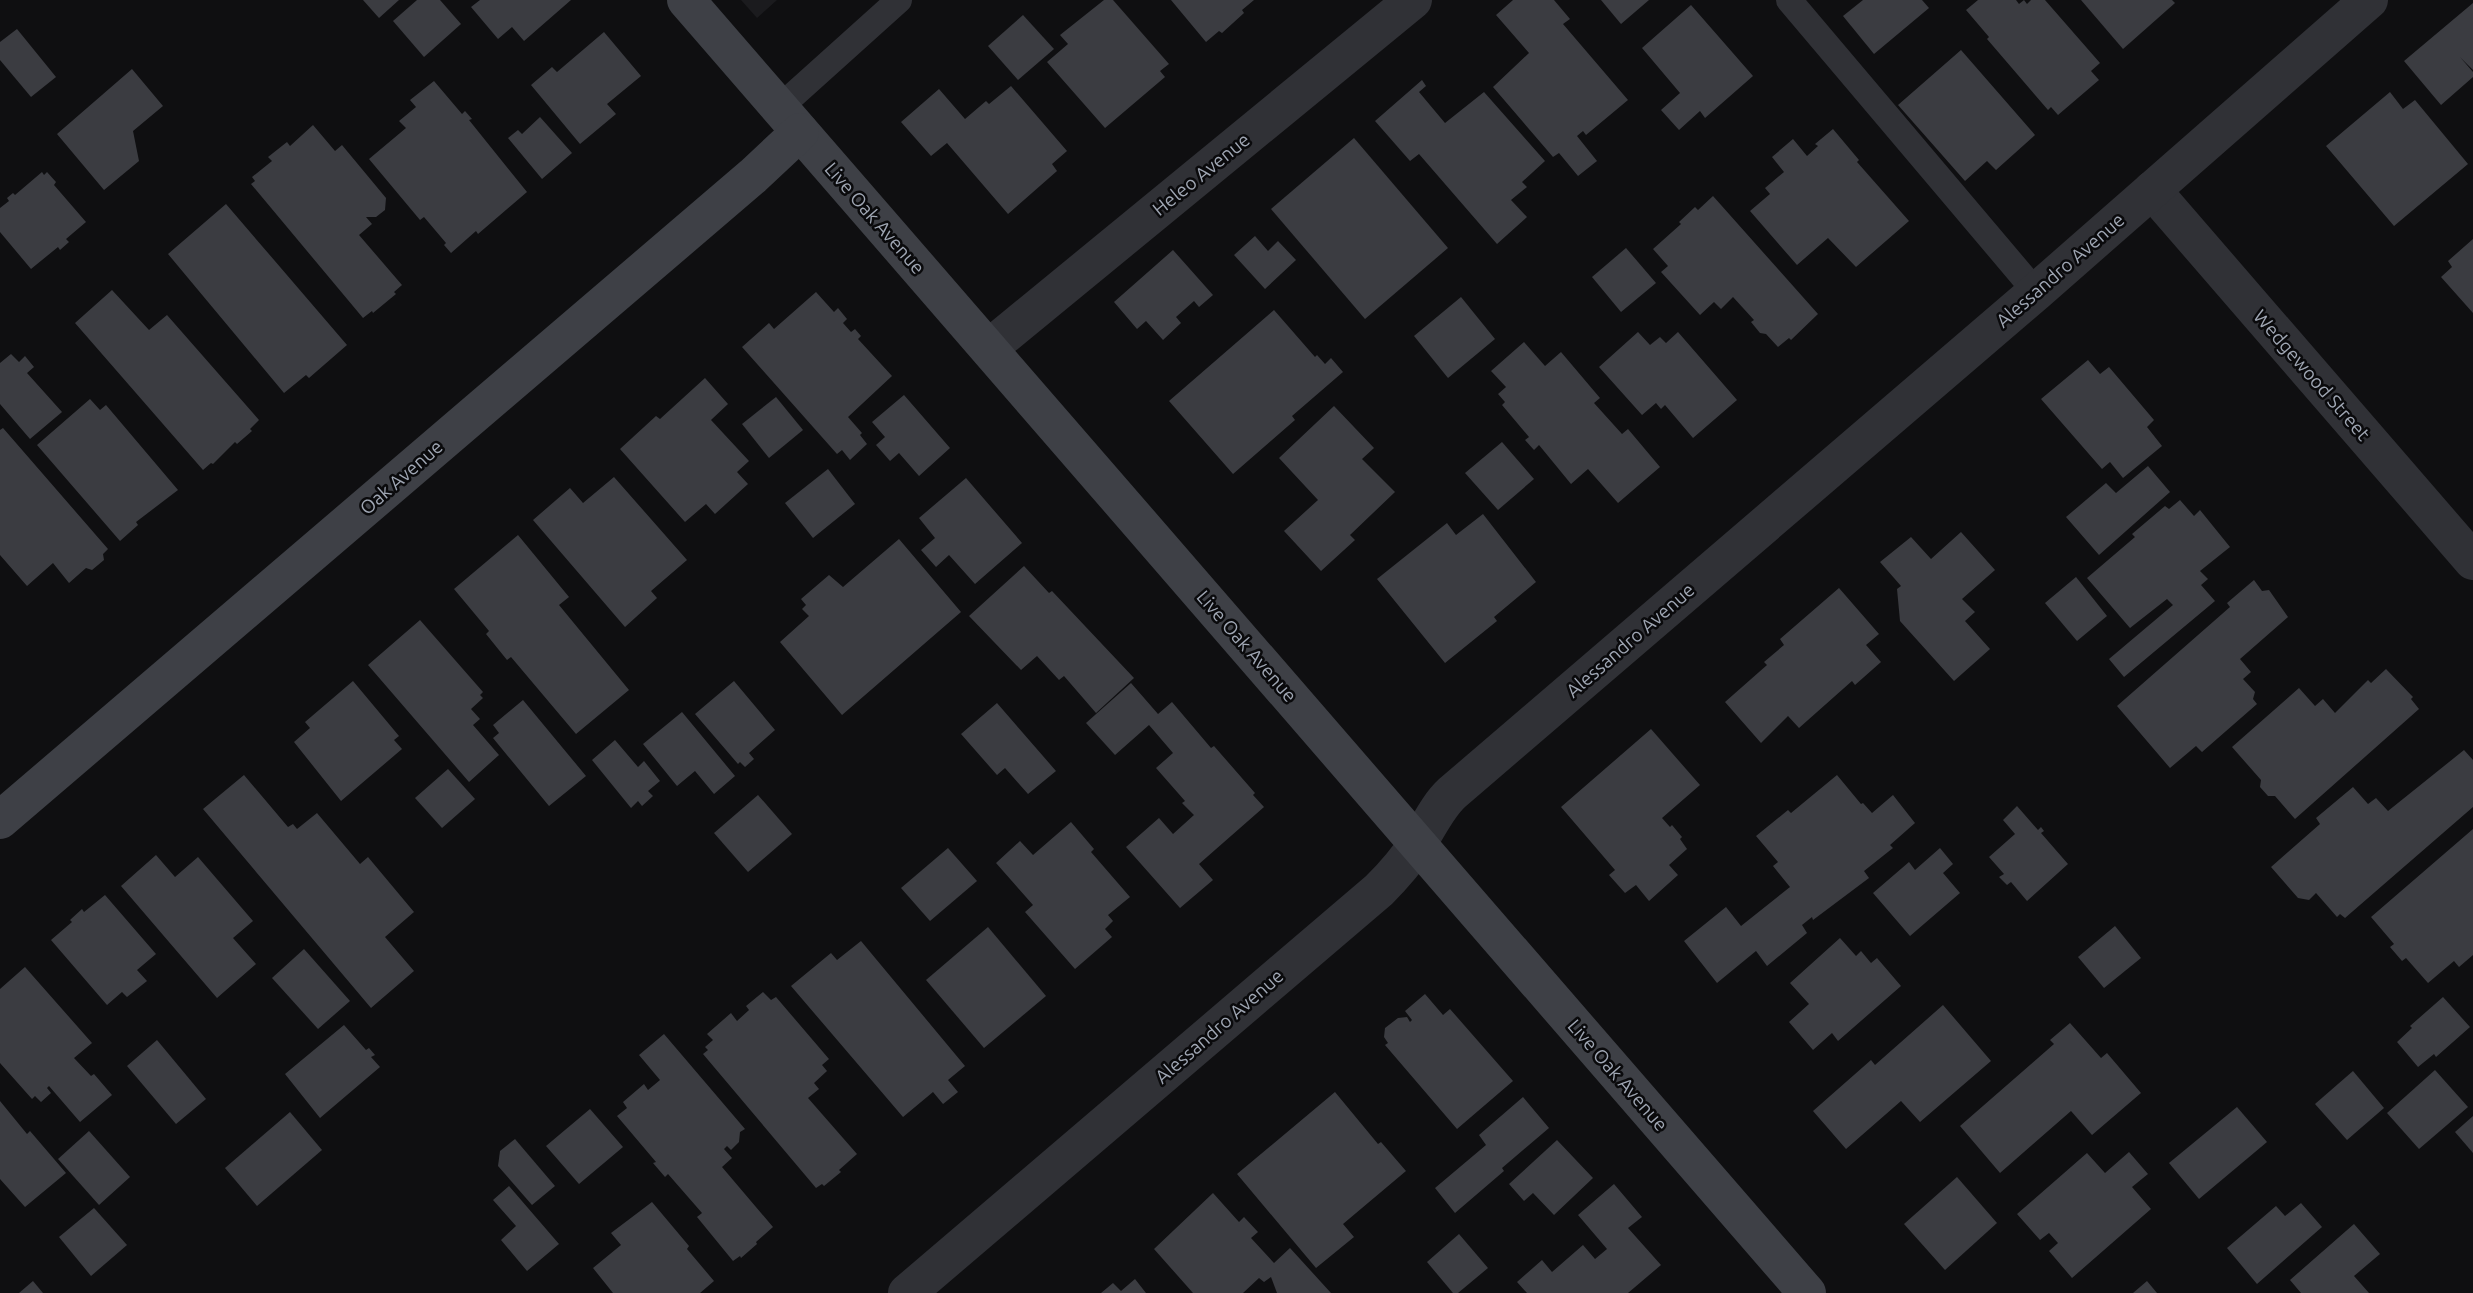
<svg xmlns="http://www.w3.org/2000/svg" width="2473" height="1293" font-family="Ubuntu,sans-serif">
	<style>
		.built { fill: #1b1b1e }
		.building { fill: #3b3c41 }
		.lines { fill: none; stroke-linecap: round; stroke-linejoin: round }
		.lane { stroke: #303136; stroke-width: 26 }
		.street { stroke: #303136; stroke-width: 38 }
		.secondary { stroke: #3e4046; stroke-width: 38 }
		.labels { text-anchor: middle; stroke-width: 5; stroke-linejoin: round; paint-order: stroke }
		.street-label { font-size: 19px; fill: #9fa6b3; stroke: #0a0a0c }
	</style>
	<rect width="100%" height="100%" fill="#0f0f11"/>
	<!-- built -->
	<polygon class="built" points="741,0 777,0 757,18"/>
	<!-- building -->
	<g class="building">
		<polygon points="363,0 399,0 379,18"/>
		<polygon points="417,0 440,0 461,24 424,57 393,21"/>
		<polygon points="480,0 571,0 524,41 512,27 498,39 471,7"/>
		<polygon points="1104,0 1113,0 1169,64 1160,71 1165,77 1105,128 1047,62 1068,44 1060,35"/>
		<polygon points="1171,0 1254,0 1242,10 1244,13 1222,33 1219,31 1206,42"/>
		<polygon points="1513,0 1554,0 1570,19 1563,24 1628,100 1586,135 1583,131 1577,136 1597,161 1578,176 1559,153 1553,157 1493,87 1529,53 1496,15"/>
		<polygon points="1601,0 1649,0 1621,24"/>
		<polygon points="1863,0 1922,0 1929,8 1874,54 1843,16"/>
		<polygon points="1978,0 2016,0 2019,4 2024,0 2027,4 2031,0 2045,0 2100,63 2091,71 2099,80 2058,115 2051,107 2048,110 1987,39 1989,37 1966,10"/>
		<polygon points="2081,0 2172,0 2175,3 2123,49"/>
		<polygon points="2473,3 2473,70 2460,57 2473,72 2473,77 2441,105 2404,61"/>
		<polygon points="1691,5 1753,76 1705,118 1700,111 1679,130 1661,110 1680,93 1642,48"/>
		<polygon points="1023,15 1054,49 1018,80 988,46"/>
		<polygon points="17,29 56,77 31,97 0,60 0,42"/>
		<polygon points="604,32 641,76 607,104 616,114 580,144 531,85 552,67 557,72"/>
		<polygon points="1961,50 2035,135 1996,170 1987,161 1965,181 1898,105"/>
		<polygon points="132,69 163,106 133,131 139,161 104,190 57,134"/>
		<polygon points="1422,80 1426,86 1419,92 1445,123 1484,92 1545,161 1522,182 1527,187 1511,200 1527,217 1497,244 1419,154 1410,161 1375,121"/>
		<polygon points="434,81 462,114 465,111 472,119 469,120 527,192 478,234 476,231 451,253 444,245 446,243 424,217 420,220 369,159 406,128 399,121 416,107 410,100"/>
		<polygon points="1011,86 1067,151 1052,164 1057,171 1008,214 947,143 931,156 901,122 939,89 965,119 986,101 989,104"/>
		<polygon points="2390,92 2403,109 2415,100 2468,164 2394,226 2326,146"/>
		<polygon points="540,117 572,153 542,179 508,138 518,130 522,134"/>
		<polygon points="313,125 335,151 342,145 386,198 385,210 376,217 366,217 372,224 359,235 402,285 394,292 396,294 373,313 372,311 363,318 251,184 255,181 252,177 272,161 268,157 287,142 290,146"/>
		<polygon points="1833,129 1859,160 1857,162 1909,221 1856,267 1828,238 1797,265 1750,211 1770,194 1765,188 1784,172 1772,157 1793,139 1807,156 1818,146 1815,144"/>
		<polygon points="1354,138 1448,248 1365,319 1271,209"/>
		<polygon points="42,172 44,175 47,172 56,182 54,185 86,222 66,239 69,242 60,250 58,247 31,269 0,232 0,208 9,201 7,198 13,193 15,195"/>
		<polygon points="1713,196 1818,314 1791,340 1789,338 1778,347 1766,334 1760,333 1751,322 1754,320 1733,297 1721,309 1714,302 1700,315 1661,272 1668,266 1653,249 1681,224 1679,222 1695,207 1698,210"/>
		<polygon points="226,204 347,345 309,378 306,375 284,393 168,254"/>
		<polygon points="1255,236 1268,251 1278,241 1296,260 1265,289 1234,255"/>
		<polygon points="2473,239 2473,313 2441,277 2452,267 2448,261"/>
		<polygon points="1626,248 1656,283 1621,312 1592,277"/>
		<polygon points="1173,250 1213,295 1199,307 1194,301 1176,317 1181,323 1163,340 1146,321 1137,329 1114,302"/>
		<polygon points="112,290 149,330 167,315 259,420 250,429 252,431 237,444 235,442 213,464 211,463 203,470 75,323"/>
		<polygon points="816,292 834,312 838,308 847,319 843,323 851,332 855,329 861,336 858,339 892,376 848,417 862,433 860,435 867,444 850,460 842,450 837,454 742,347 769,323 774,329"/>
		<polygon points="1461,297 1495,339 1448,378 1414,336"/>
		<polygon points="1274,310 1315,357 1317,355 1325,364 1331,358 1343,372 1292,416 1295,420 1233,474 1169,401"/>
		<polygon points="1638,332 1650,345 1660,337 1666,343 1678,332 1737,400 1693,438 1665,405 1661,409 1656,403 1642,415 1599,367"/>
		<polygon points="1524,342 1545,366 1561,352 1600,398 1594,403 1622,434 1628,429 1660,467 1618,503 1588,469 1571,484 1539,445 1534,450 1525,440 1529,437 1502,405 1505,402 1498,394 1506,387 1491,371"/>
		<polygon points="11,354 19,362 25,356 34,367 27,373 62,412 30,439 0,404 0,363"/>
		<polygon points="2088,360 2100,374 2109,367 2154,420 2147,427 2162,446 2123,478 2110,462 2102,469 2041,399"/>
		<polygon points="705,378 728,404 711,420 749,461 737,472 748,484 715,514 706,504 685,522 620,449 656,416 660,419"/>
		<polygon points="904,395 950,448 919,476 899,453 890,461 876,445 885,437 872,422"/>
		<polygon points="776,397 803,430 769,458 742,424"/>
		<polygon points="90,399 100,410 106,405 178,490 136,522 138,525 120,541 37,445"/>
		<polygon points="1334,406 1374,448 1362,459 1395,492 1350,535 1355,540 1321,571 1284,531 1318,500 1279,458"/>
		<polygon points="3,428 108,549 103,554 104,560 92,570 86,568 69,583 53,563 27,586 0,555 0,430"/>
		<polygon points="1502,442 1534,479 1498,510 1465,473"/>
		<polygon points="2148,466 2170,492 2099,555 2066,517 2106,483 2116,493"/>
		<polygon points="828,469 855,504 813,538 785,503"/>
		<polygon points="614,477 687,560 651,591 657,598 625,627 533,520 570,488 583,503"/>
		<polygon points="966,478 1022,543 975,584 949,555 936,567 921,550 935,538 919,518"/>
		<polygon points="2180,500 2194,516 2200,510 2230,547 2200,571 2208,579 2201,585 2215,601 2124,677 2109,659 2173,605 2167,599 2130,628 2087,578 2135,537 2132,534 2165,506 2169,509"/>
		<polygon points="1483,514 1536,582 1494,617 1497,621 1445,663 1377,579 1447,523 1456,535"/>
		<polygon points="1961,532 1995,570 1962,599 1975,612 1965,621 1990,649 1954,681 1900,621 1897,589 1901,586 1880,562 1911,537 1931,559"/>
		<polygon points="518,535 569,597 559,605 629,690 576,734 511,657 507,660 486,634 489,631 454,589"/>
		<polygon points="899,539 961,612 842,715 780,642 809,616 802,609 806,605 801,599 829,575 843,587"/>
		<polygon points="1024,566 1049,593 1052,591 1134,678 1096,713 1064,676 1059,680 1037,656 1021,670 969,616"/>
		<polygon points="2076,577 2107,616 2077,641 2045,603"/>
		<polygon points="2254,580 2262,591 2269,590 2288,617 2240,659 2251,672 2243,679 2255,692 2253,699 2257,704 2202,752 2196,746 2170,768 2117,706 2230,607 2227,603"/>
		<polygon points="1839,588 1879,634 1866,645 1881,662 1855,685 1852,681 1799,728 1788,716 1761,743 1725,702 1767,665 1764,662 1784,645 1780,639"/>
		<polygon points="420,620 483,692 480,695 483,698 471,709 480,719 473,725 499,755 469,782 368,665"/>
		<polygon points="2386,669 2413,697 2411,699 2419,709 2295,819 2275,796 2268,796 2260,787 2261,780 2232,747 2299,688 2315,706 2323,699 2335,713 2368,680 2371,683"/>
		<polygon points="353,681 399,736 394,740 402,749 341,801 294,742 310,728 305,722"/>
		<polygon points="734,681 775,730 749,753 754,759 745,767 740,762 738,764 695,714"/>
		<polygon points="1131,683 1158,714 1172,702 1211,748 1214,746 1255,793 1253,795 1264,807 1199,864 1213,880 1180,908 1126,847 1159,818 1173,834 1194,815 1182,803 1185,801 1156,768 1173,753 1149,725 1115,755 1086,723"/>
		<polygon points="523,700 586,776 549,806 493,738 499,733 493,725"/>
		<polygon points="997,703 1056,771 1028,794 1005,768 997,775 961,734"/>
		<polygon points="682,712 735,776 714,794 695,771 677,786 643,744"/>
		<polygon points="1651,729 1700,785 1662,818 1670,827 1672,825 1682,837 1680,839 1687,849 1669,865 1678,875 1649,901 1636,885 1625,893 1609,875 1615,870 1561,807"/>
		<polygon points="615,740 638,767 644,761 660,781 648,791 653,796 642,806 638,801 631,808 592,760"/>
		<polygon points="2464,750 2473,760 2473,807 2345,918 2340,914 2337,917 2316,893 2309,900 2298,898 2271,867 2320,824 2316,818 2353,787 2368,804 2376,798 2388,811"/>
		<polygon points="448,769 475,799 442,828 415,798"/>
		<polygon points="244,775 288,827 293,824 297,829 317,813 360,864 368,857 414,912 385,937 414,971 371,1008 203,809"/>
		<polygon points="1837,775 1861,804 1863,803 1872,813 1893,795 1915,823 1890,845 1893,848 1864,871 1869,878 1813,920 1812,917 1802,925 1807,933 1767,966 1756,951 1717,983 1684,941 1726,907 1741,926 1790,887 1773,866 1778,862 1756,836 1788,810 1791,813"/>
		<polygon points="758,795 792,834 748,872 714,833"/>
		<polygon points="2017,806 2038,830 2041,827 2044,831 2041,833 2068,864 2027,901 2011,882 2007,885 1999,877 2004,874 1989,857 2015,834 2003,820"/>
		<polygon points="1071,822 1094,849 1091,852 1130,897 1108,915 1113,921 1105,929 1112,937 1075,969 1025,912 1033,905 996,863 1020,841 1033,855"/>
		<polygon points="2473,829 2473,955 2459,967 2454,961 2428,983 2406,958 2402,961 2390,947 2394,944 2371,917"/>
		<polygon points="948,848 977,881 930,921 901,888"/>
		<polygon points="1940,848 1953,864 1943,873 1960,893 1910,936 1873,893 1909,862 1915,870"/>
		<polygon points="156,855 175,877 198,857 253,921 233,938 256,964 217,998 121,886"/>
		<polygon points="105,895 156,954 137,970 147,981 127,997 122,992 107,1005 51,940 72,922 70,920 82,909 84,912"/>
		<polygon points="2115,926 2141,958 2104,988 2078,957"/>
		<polygon points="988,927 1046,996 984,1048 926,980"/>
		<polygon points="1840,938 1856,956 1861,951 1871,963 1877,958 1901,986 1838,1041 1832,1033 1813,1050 1789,1022 1809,1004 1790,983"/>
		<polygon points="861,941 965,1066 948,1080 958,1092 943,1104 933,1092 903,1117 791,986 831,953 837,960"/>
		<polygon points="304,949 350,1001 318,1029 272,978"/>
		<polygon points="25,967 92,1043 74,1058 91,1076 94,1074 112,1095 80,1122 49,1086 47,1088 51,1093 41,1102 35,1096 32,1099 0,1063 0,989"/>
		<polygon points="763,992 771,1000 776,997 829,1059 822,1065 827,1071 814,1083 819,1089 808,1098 857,1154 839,1170 841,1172 824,1186 822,1184 816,1188 703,1054 708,1050 705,1047 713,1040 707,1034 731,1013 737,1021 749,1010 746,1006"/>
		<polygon points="1425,994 1443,1015 1450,1009 1513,1081 1457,1129 1385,1045 1388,1043 1384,1037 1385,1028 1398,1018 1407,1017 1410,1022 1412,1020 1405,1011"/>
		<polygon points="2443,997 2470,1027 2436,1057 2434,1054 2418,1067 2397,1042 2412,1028 2410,1026"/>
		<polygon points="1943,1005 1991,1061 1920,1122 1901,1101 1846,1149 1813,1111 1871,1060 1875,1065"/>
		<polygon points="2070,1023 2101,1058 2107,1053 2141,1093 2092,1135 2071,1111 2000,1173 1960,1126 2054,1044 2050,1040"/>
		<polygon points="344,1025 366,1050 369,1048 375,1055 371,1057 380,1067 320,1118 285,1074"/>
		<polygon points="664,1034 745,1129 740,1132 739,1142 731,1150 727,1146 724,1149 732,1158 722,1167 773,1227 756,1242 757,1244 741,1258 740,1256 733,1261 697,1217 702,1213 668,1174 665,1177 653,1163 656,1162 617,1116 627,1108 623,1102 644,1084 648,1090 660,1080 639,1055"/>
		<polygon points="157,1040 206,1099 176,1124 127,1066"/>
		<polygon points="2435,1070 2468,1107 2419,1149 2387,1113"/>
		<polygon points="2353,1071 2384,1108 2347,1140 2315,1104"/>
		<polygon points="1335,1092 1378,1144 1381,1142 1406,1171 1343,1224 1354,1237 1316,1268 1237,1174"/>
		<polygon points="1523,1097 1549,1128 1502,1168 1504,1171 1455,1213 1435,1188 1486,1145 1479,1135"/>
		<polygon points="0,1101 27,1134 30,1131 66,1173 25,1207 0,1179"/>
		<polygon points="2237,1107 2267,1142 2199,1199 2169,1163"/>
		<polygon points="590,1109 623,1147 579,1184 546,1146"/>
		<polygon points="290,1112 322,1150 257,1206 225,1168"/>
		<polygon points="2473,1116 2473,1153 2455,1132"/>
		<polygon points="89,1131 130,1177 99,1205 58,1159"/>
		<polygon points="515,1139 555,1186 532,1205 498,1166 500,1151"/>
		<polygon points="1557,1140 1593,1178 1554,1215 1533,1193 1524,1201 1509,1184"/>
		<polygon points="2129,1152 2148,1174 2132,1187 2151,1209 2072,1278 2049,1251 2058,1243 2049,1233 2040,1240 2017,1214 2087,1153 2105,1173"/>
		<polygon points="1957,1177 1997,1223 1945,1270 1904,1224"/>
		<polygon points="1614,1184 1642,1217 1628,1228 1661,1265 1628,1293 1527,1293 1517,1282 1542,1260 1552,1272 1583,1245 1595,1259 1607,1249 1578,1215"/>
		<polygon points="509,1186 559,1244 527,1271 501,1240 516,1226 493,1200"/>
		<polygon points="1213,1193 1239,1222 1244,1217 1258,1232 1251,1238 1274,1263 1290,1248 1331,1293 1277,1293 1271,1277 1264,1282 1259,1278 1243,1293 1193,1293 1154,1249"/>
		<polygon points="652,1202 689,1246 687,1249 714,1281 700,1293 613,1293 593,1268 621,1245 611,1233"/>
		<polygon points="2301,1203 2322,1227 2257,1284 2227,1248 2276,1206 2285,1216"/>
		<polygon points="94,1208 127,1245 91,1276 59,1237"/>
		<polygon points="2354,1224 2380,1254 2354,1276 2369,1293 2301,1293 2290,1280"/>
		<polygon points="1459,1234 1488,1268 1458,1293 1453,1293 1427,1262"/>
		<polygon points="1135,1279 1146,1293 1101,1293 1113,1283 1121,1291"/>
		<polygon points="33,1281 43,1293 19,1293"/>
		<polygon points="2147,1281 2157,1293 2133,1293"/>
	</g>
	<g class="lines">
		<!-- lane -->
		<g class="lane">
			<polyline points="1789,0 2036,292"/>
			<polyline points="779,108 899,0"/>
		</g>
		<!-- street -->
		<g class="street">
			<polyline points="2152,190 2473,561"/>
			<polyline points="989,348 1413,0"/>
			<path d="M907,1293L1379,890C1393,876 1407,860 1418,843C1429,826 1437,807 1452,793L2036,292L2369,0"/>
		</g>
		<!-- secondary -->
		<g class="secondary">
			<polyline points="686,0 1807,1293"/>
			<polyline points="0,820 753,176 800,132"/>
		</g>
	</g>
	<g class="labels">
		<!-- street labels -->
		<g class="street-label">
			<text transform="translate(1201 174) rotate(-39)" y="7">Heleo Avenue</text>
			<text transform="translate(875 218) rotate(49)" y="7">Live Oak Avenue</text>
			<text transform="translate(2060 270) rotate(-41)" y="7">Alessandro Avenue</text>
			<text transform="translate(2312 375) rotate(49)" y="7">Wedgewood Street</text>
			<text transform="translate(401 477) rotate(-41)" y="7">Oak Avenue</text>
			<text transform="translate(1630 640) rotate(-41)" y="7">Alessandro Avenue</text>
			<text transform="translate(1247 646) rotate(49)" y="7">Live Oak Avenue</text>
			<text transform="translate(1219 1026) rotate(-41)" y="7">Alessandro Avenue</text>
			<text transform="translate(1618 1075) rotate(49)" y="7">Live Oak Avenue</text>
		</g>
	</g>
</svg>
